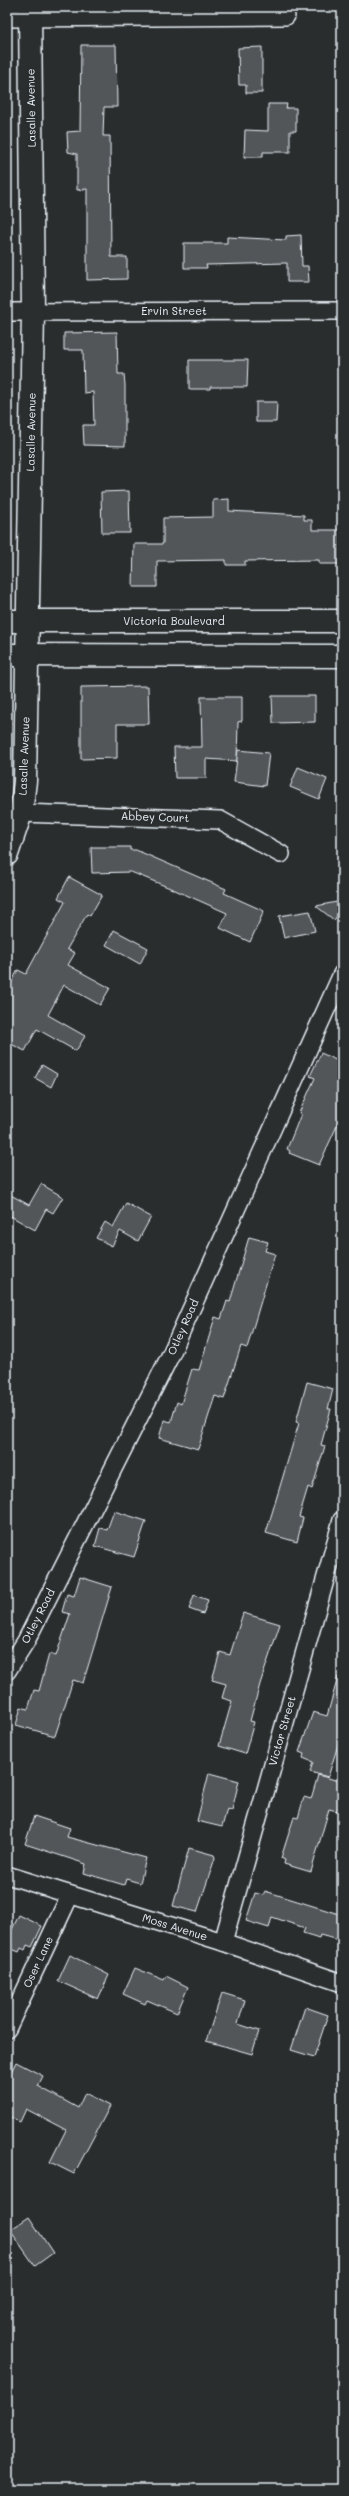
<svg xmlns="http://www.w3.org/2000/svg" width="349" height="2496" font-family="Mali,sans-serif">
	<style>
		.building { fill: #535759; stroke: #e8f1f8 }
		.lines { fill: none; stroke-linecap: round; stroke-linejoin: round }
		.minor-casing { stroke: #e8f1f8; stroke-width: 20 }
		.secondary-casing { stroke: #e8f1f8; stroke-width: 25 }
		.minor { stroke: #2a2d2e; stroke-width: 17 }
		.secondary { stroke: #2a2d2e; stroke-width: 22 }
		.labels { text-anchor: middle; stroke-width: 4; stroke-linejoin: round; paint-order: stroke }
		.street-label { font-size: 11px; fill: #e8f1f8; stroke: #2a2d2e }
	</style>
	<rect width="100%" height="100%" fill="#2a2d2e"/>
	<filter id="ink" filterUnits="userSpaceOnUse"><feTurbulence type="fractalNoise" baseFrequency=".025" numOctaves="2"/><feDisplacementMap in="SourceGraphic" scale="8" xChannelSelector="R" yChannelSelector="G"/><feConvolveMatrix kernelMatrix="1 2 1 2 8 2 1 2 1" color-interpolation-filters="sRGB"/></filter>
	<g filter="url(#ink)">
		<!-- building -->
		<g class="building">
			<polygon points="81,45 116,45 117,107 104,107 103,136 110,136 111,257 127,257 127,279 87,280 87,189 77,190 77,154 68,152 67,132 80,131"/>
			<polygon points="262,47 262,93 246,93 246,85 239,85 238,48"/>
			<polygon points="268,104 287,104 286,108 296,108 296,131 290,131 290,152 263,152 263,157 244,157 245,130 268,131"/>
			<polygon points="301,235 302,266 308,266 309,282 287,282 287,263 206,265 207,268 184,268 184,243 227,243 227,237 286,240 286,236"/>
			<polygon points="117,332 118,374 124,374 125,385 125,446 84,445 83,425 94,425 93,392 84,393 83,350 64,350 64,333"/>
			<polygon points="189,360 248,360 247,387 210,387 210,389 189,389"/>
			<polygon points="256,402 277,402 276,422 256,422"/>
			<polygon points="129,491 130,533 102,533 101,492"/>
			<polygon points="229,499 229,511 304,515 304,520 312,520 312,530 342,530 342,564 319,564 319,560 245,561 245,565 226,565 226,560 157,561 157,587 133,587 134,544 163,544 163,518 213,517 213,500"/>
			<polygon points="148,686 149,724 117,724 117,758 81,759 81,687"/>
			<polygon points="272,696 315,696 315,722 273,723"/>
			<polygon points="201,697 242,697 242,721 238,722 237,761 206,759 206,778 175,778 174,747 202,747"/>
			<polygon points="238,750 269,753 265,786 234,782"/>
			<polygon points="298,767 327,779 319,799 290,787"/>
			<polygon points="91,847 130,847 130,850 136,850 226,889 224,893 264,911 250,942 220,928 227,913 175,890 131,872 92,873"/>
			<polygon points="69,877 102,895 90,916 87,914 67,949 75,953 68,965 110,988 100,1005 64,985 48,1015 85,1036 76,1051 37,1029 25,1051 7,1042 7,990 18,970 26,974 65,902 58,898"/>
			<polygon points="342,901 342,910 334,920 316,906"/>
			<polygon points="310,911 315,931 284,938 279,916"/>
			<polygon points="114,930 148,948 140,964 106,945"/>
			<polygon points="321,1053 342,1063 342,1115 319,1165 289,1153 290,1151 287,1149 301,1114 299,1113 315,1078 310,1076"/>
			<polygon points="42,1065 57,1074 51,1087 35,1078"/>
			<polygon points="41,1184 63,1197 53,1213 46,1209 35,1230 7,1214 7,1193 29,1205"/>
			<polygon points="126,1203 151,1217 138,1241 120,1231 112,1246 96,1238 105,1222 113,1227"/>
			<polygon points="249,1237 268,1242 265,1251 275,1254 247,1348 241,1346 224,1399 215,1396 198,1449 159,1438 164,1420 171,1422 177,1402 181,1404 192,1369 199,1370 215,1317 221,1319 227,1301 230,1302"/>
			<polygon points="307,1382 333,1389 328,1409 331,1409 321,1445 325,1446 312,1489 308,1487 299,1517 303,1518 297,1542 266,1533 299,1423 296,1422"/>
			<polygon points="114,1511 146,1521 134,1557 95,1546 100,1528 107,1530"/>
			<polygon points="80,1577 112,1587 83,1683 73,1680 55,1736 16,1725 21,1707 28,1709 34,1690 39,1691 49,1654 56,1656 70,1614 62,1612 67,1594 74,1596"/>
			<polygon points="194,1595 208,1600 203,1614 189,1609"/>
			<polygon points="243,1613 280,1624 260,1684 250,1721 254,1722 245,1754 219,1746 232,1701 222,1698 226,1684 212,1680 220,1652 230,1655"/>
			<polygon points="338,1677 342,1678 342,1732 328,1777 310,1772 313,1762 303,1758 304,1754 299,1752 313,1712 327,1716"/>
			<polygon points="209,1773 239,1781 232,1810 227,1809 222,1827 197,1821"/>
			<polygon points="318,1775 342,1782 342,1792 337,1811 329,1809 311,1872 284,1864 285,1860 281,1858 294,1817 298,1818 304,1797 311,1799"/>
			<polygon points="34,1816 70,1828 67,1837 146,1858 140,1883 126,1879 124,1885 84,1873 86,1864 25,1844"/>
			<polygon points="189,1848 214,1855 215,1858 197,1912 173,1906"/>
			<polygon points="265,1891 342,1915 342,1941 320,1935 319,1938 303,1933 305,1928 272,1917 269,1928 246,1921 255,1893 263,1895"/>
			<polygon points="19,1915 42,1926 32,1947 27,1945 25,1950 21,1948 19,1952 7,1947 7,1940"/>
			<polygon points="70,1955 109,1975 98,1999 58,1981"/>
			<polygon points="135,1968 164,1980 166,1976 188,1987 177,2013 147,2000 145,2004 123,1994"/>
			<polygon points="222,1993 245,2000 238,2024 259,2031 252,2054 206,2041"/>
			<polygon points="305,2007 328,2015 314,2057 291,2050"/>
			<polygon points="16,2062 43,2076 38,2086 78,2108 85,2093 110,2106 74,2174 50,2162 66,2130 26,2109 20,2122 7,2115 7,2080"/>
			<polygon points="29,2217 53,2253 35,2266 10,2230"/>
		</g>
		<g class="lines">
			<defs>
				<g id="minor">
					<polyline points="7,18 286,16"/>
					<polyline points="7,312 342,311"/>
					<polyline points="21,813 220,820 281,854"/>
					<polyline points="7,1671 26,1641 171,1354 342,974"/>
					<polyline points="7,1875 223,1942 342,1983"/>
					<polyline points="223,1942 342,1520"/>
					<polyline points="7,2029 70,1895"/>
				</g>
				<g id="secondary">
					<polyline points="7,621 342,621"/>
					<polyline points="7,655 342,656"/>
					<polyline points="7,854 21,813 25,781 33,312 30,7"/>
				</g>
			</defs>
			<!-- minor casing -->
			<use href="#minor" class="minor-casing"/>
			<!-- secondary casing -->
			<use href="#secondary" class="secondary-casing"/>
			<!-- minor -->
			<use href="#minor" class="minor"/>
			<!-- secondary -->
			<use href="#secondary" class="secondary"/>
		</g>
	</g>
	<g class="labels">
		<!-- street labels -->
		<g class="street-label">
			<text transform="translate(31 108) rotate(-91)" y="4">Lasalle Avenue</text>
			<text x="174" y="315">Ervin Street</text>
			<text transform="translate(31 432) rotate(-89)" y="4">Lasalle Avenue</text>
			<text x="174" y="625">Victoria Boulevard</text>
			<text transform="translate(24 756) rotate(-88)" y="4">Lasalle Avenue</text>
			<text transform="translate(155 817) rotate(2)" y="4">Abbey Court</text>
			<text transform="translate(183 1327) rotate(-66)" y="4">Otley Road</text>
			<text transform="translate(38 1616) rotate(-63)" y="4">Otley Road</text>
			<text transform="translate(282 1731) rotate(-74)" y="4">Victor Street</text>
			<text transform="translate(175 1927) rotate(17)" y="4">Moss Avenue</text>
			<text transform="translate(38 1962) rotate(-65)" y="4">Oser Lane</text>
		</g>
	</g>
	<!-- margin -->
	<rect width="349" height="2496" fill="none" stroke="#2a2d2e" stroke-width="24"/>
	<rect x="12" y="12" width="325" height="2472" fill="none" stroke="#e8f1f8" stroke-width="1.5" filter="url(#ink)"/>
</svg>
